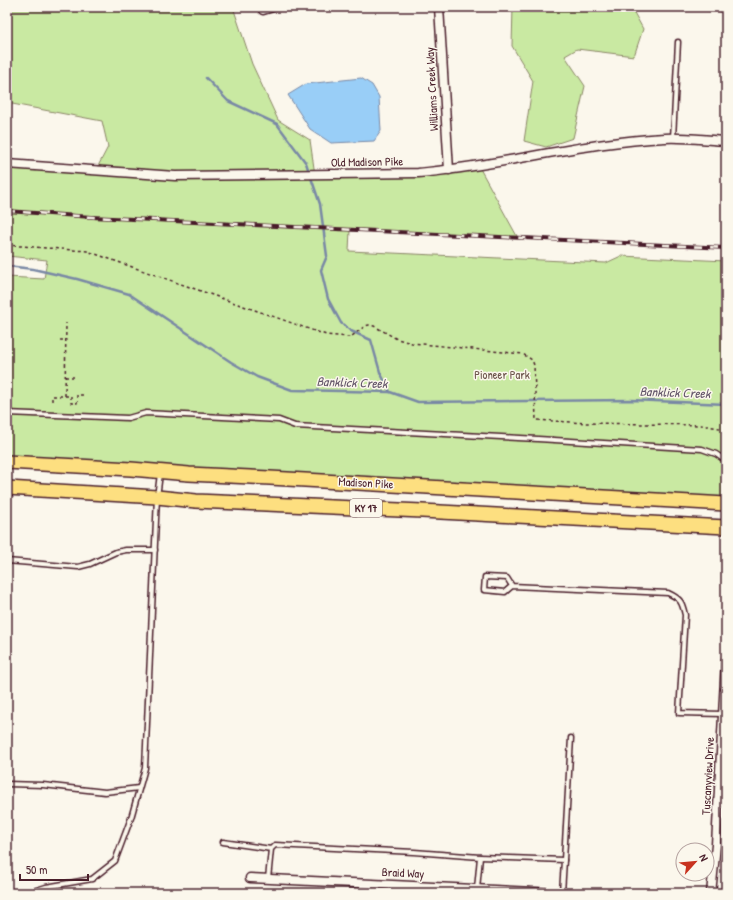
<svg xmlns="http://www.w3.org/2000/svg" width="733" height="900" font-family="'Patrick Hand',sans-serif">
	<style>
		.green { fill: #c9e9a2; stroke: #8a8466 }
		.water { fill: #99cef7; stroke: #7988a5 }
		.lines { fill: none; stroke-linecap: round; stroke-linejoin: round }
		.stream { stroke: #7988a5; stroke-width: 2.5 }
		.lane-casing { stroke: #4a1f2b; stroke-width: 7 }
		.street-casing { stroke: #4a1f2b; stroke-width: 11 }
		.primary-casing { stroke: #4a1f2b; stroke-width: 16 }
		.path { stroke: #4a1f2b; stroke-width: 1.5; stroke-dasharray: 3 3; stroke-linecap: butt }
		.lane { stroke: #fbf7ec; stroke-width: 4 }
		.street { stroke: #fbf7ec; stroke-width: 8 }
		.primary { stroke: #fddf80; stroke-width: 13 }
		.rail-casing { stroke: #4a1f2b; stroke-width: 4 }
		.rail { stroke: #fbf7ec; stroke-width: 2.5; stroke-dasharray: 8; stroke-linecap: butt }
		.labels { text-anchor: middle; stroke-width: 3; stroke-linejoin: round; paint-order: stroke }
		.shield { fill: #fbf7ec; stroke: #7f6065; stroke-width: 1 }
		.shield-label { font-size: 11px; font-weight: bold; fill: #4a1f2b }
		.street-label { font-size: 12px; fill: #4a1f2b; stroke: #fbf7ec }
		.park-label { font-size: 12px; fill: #6a5249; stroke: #fbf7ec }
		.water-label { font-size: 13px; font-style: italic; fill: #625468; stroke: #fbf7ec }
	</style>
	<rect width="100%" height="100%" fill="#fbf7ec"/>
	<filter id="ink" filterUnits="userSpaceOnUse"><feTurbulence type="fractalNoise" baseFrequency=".025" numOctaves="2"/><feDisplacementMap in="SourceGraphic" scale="8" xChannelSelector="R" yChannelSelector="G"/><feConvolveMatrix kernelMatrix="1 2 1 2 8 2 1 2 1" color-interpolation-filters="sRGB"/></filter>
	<g filter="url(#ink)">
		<!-- green -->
		<g class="green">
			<polygon points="7,7 235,7 234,10 252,64 278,120 310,140 315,175 338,175 478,165 518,238 350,230 349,251 606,263 621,256 726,261 726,504 7,462 7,277 44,279 47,260 7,256 7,164 96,170 108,147 102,121 7,103"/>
			<polygon points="513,7 631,7 643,29 634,56 577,49 565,56 585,86 573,138 546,147 524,141 533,81 512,46"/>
			<polygon points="660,7 726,7 726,12"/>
		</g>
		<!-- water -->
		<polygon class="water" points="361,78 372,85 379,97 381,131 374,141 331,143 310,129 288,95 306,84"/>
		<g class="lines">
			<!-- stream -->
			<g class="stream">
				<polyline points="206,78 228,101 277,124 306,163 320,204 327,256 321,270 328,299 341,323 351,331 371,340 380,372 390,392"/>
				<polyline points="7,266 33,269 77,279 129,294 231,362 257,377 292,390 390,392 418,402 631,400 726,404"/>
			</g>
			<defs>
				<g id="lane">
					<polyline points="673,138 678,42"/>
					<polyline points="7,413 128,418 146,413 279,420 295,426 538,439 702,449 716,454 726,461"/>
					<polyline points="7,561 78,567 90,564 116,552 126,550 155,550"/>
					<path d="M512,586L505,592L484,590L485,577L507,578L512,586L668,593C681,599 682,602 685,615L679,713L723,714"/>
					<polyline points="7,784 43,785 105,792 139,788"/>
					<polyline points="223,842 271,849"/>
					<polyline points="480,857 564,860 562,893"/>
					<polyline points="564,860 571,738"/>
					<polyline points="268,879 271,849 275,845 414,852 480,857 477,889"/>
					<polyline points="27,893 46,887 92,879 115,861 131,818 145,768 157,497 160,474"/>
				</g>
				<g id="street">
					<polyline points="439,7 449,170"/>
					<polyline points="263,10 273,7"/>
					<path d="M7,164L175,176L418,173C501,166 582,142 665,138C685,137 706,140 726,141"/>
					<polyline points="250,878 555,893"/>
					<polyline points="711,893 716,845 726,660"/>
				</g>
				<g id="primary">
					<polyline points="7,462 131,469 189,474 270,478 726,504"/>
					<polyline points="7,488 157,497 196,501 422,511 726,527"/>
				</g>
			</defs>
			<!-- lane casing -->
			<use href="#lane" class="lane-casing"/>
			<!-- street casing -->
			<use href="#street" class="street-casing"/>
			<!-- primary casing -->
			<use href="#primary" class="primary-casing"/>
			<!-- path -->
			<g class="path">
				<polyline points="7,245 87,251 326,335 348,337 352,336 365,326 369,325 374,326 397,339 412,343 523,354 532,360 534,365 536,420 587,423 701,425 726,429"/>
				<polyline points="60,340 66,340"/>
				<polyline points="65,377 75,377"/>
				<polyline points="65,396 71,396 71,403 77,403 77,395 83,395 83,393"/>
				<polyline points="52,401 52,396 65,396 66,323"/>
			</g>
			<!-- lane -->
			<use href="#lane" class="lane"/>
			<!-- street -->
			<use href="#street" class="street"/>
			<!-- primary -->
			<use href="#primary" class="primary"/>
			<defs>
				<polyline id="rail" points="7,211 92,217 726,248"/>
			</defs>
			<!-- rail casing -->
			<use href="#rail" class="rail-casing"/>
			<!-- rail -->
			<use href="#rail" class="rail"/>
		</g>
	</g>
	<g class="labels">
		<!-- shield labels -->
		<rect class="shield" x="350" y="499" width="32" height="18" rx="3"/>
		<g class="shield-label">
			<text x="366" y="512">KY 17</text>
		</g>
		<!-- street labels -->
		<g class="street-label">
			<text transform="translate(432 89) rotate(-93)" y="4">Williams Creek Way</text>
			<text transform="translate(367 162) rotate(-1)" y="4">Old Madison Pike</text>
			<text transform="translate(366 483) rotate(3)" y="4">Madison Pike</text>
			<text transform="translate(708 776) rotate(-87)" y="4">Tuscanyview Drive</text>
			<text transform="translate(403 873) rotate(3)" y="4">Braid Way</text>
		</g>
		<!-- park labels -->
		<g class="park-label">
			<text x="502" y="379">Pioneer Park</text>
		</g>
		<!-- water labels -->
		<g class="water-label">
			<text transform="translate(352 382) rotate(2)" y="5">Banklick Creek</text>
			<text transform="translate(675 392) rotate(2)" y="5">Banklick Creek</text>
		</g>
	</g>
	<!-- margin -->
	<rect width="733" height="900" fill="none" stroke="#fbf7ec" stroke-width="24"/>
	<rect x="12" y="12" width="709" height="876" fill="none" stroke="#4a1f2b" stroke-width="1.5" filter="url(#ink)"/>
	<!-- north arrow -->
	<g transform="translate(695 862) rotate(63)"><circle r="19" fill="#fbf7ec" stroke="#b4a19f"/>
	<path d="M0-3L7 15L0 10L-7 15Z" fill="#c8321e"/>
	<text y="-6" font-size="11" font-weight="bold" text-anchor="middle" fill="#4a1f2b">N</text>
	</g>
	<!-- scale -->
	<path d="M20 874v6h68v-6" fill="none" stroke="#4a1f2b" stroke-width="2"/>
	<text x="26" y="874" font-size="12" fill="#4a1f2b" stroke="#fbf7ec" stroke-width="3" paint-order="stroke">50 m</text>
</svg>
